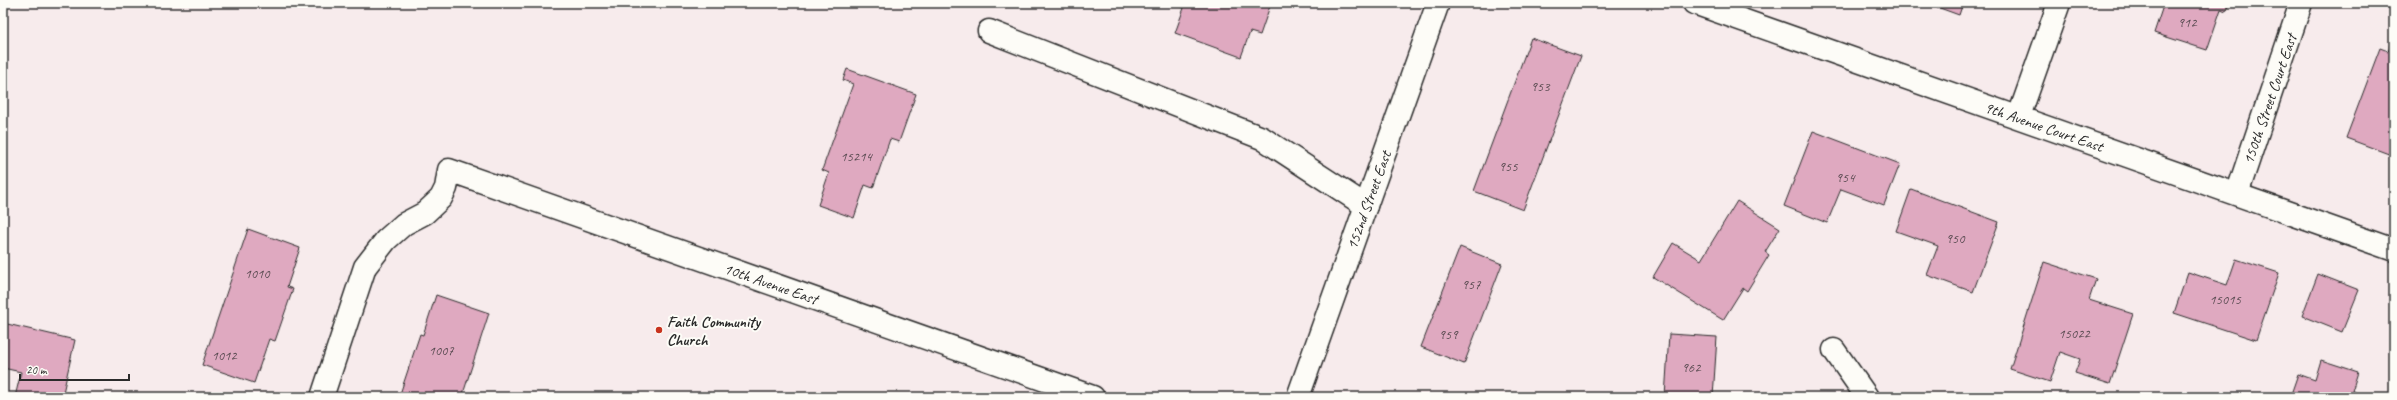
<svg xmlns="http://www.w3.org/2000/svg" width="2397" height="400" font-family="Caveat,sans-serif">
	<style>
		.building { fill: #dfa9c0; stroke: #2b2b2b }
		.lines { fill: none; stroke-linecap: round; stroke-linejoin: round }
		.minor-casing { stroke: #2b2b2b; stroke-width: 25 }
		.major-casing { stroke: #2b2b2b; stroke-width: 25 }
		.minor { stroke: #fdfcf7; stroke-width: 22 }
		.major { stroke: #fdfcf7; stroke-width: 22 }
		.poi-dot { fill: #c8321e; stroke: #fdfcf7; stroke-width: 1.5 }
		.labels { text-anchor: middle; stroke-width: 4; stroke-linejoin: round; paint-order: stroke }
		.number-label { font-size: 14px; fill: #584a50 }
		.street-label { font-size: 16px; fill: #2b2b2b; stroke: #fdfcf7 }
		.poi-label { font-size: 16px; font-weight: bold; fill: #2b2b2b; stroke: #fdfcf7; text-anchor: start }
	</style>
	<rect width="100%" height="100%" fill="#f7ebec"/>
	<filter id="ink" filterUnits="userSpaceOnUse"><feTurbulence type="fractalNoise" baseFrequency=".025" numOctaves="2"/><feDisplacementMap in="SourceGraphic" scale="8" xChannelSelector="R" yChannelSelector="G"/><feConvolveMatrix kernelMatrix="1 2 1 2 8 2 1 2 1" color-interpolation-filters="sRGB"/></filter>
	<g filter="url(#ink)">
		<!-- building -->
		<g class="building">
			<polygon points="1178,3 1271,3 1260,35 1250,32 1241,57 1175,33 1184,8 1178,5"/>
			<polygon points="1926,3 1963,3 1959,15"/>
			<polygon points="2164,3 2229,3 2226,11 2221,9 2207,50 2154,33"/>
			<polygon points="2394,35 2394,156 2346,138 2380,48 2388,51"/>
			<polygon points="1531,38 1581,56 1523,210 1474,191"/>
			<polygon points="847,69 916,94 899,142 890,139 873,188 865,185 854,218 818,205 829,173 822,170 853,84 843,80"/>
			<polygon points="1813,131 1900,164 1884,205 1841,189 1827,223 1784,206"/>
			<polygon points="1911,189 1999,222 1973,292 1927,275 1938,246 1896,231"/>
			<polygon points="1737,201 1780,228 1765,252 1769,255 1747,291 1743,288 1723,320 1653,277 1673,243 1701,260"/>
			<polygon points="248,229 300,248 287,287 293,289 275,341 269,339 254,383 202,365"/>
			<polygon points="1460,247 1502,264 1464,364 1421,347"/>
			<polygon points="2236,259 2279,273 2256,340 2174,313 2188,272 2227,285"/>
			<polygon points="2044,262 2096,279 2089,300 2133,314 2110,384 2075,373 2080,359 2060,352 2050,382 2010,369"/>
			<polygon points="2318,274 2359,290 2342,332 2302,316"/>
			<polygon points="436,295 489,313 462,397 402,397 400,394 420,334 423,335"/>
			<polygon points="3,323 75,340 62,397 15,397 21,372 3,368"/>
			<polygon points="1669,334 1717,337 1713,397 1665,397"/>
			<polygon points="2321,360 2358,372 2352,391 2370,397 2290,397 2298,374 2315,380"/>
		</g>
		<g class="lines">
			<defs>
				<g id="minor">
					<polyline points="1694,3 2394,250"/>
					<polyline points="989,31 1262,138 1366,206"/>
					<polyline points="2019,116 2059,3"/>
					<polyline points="2237,194 2301,3"/>
					<polyline points="1834,350 1867,397"/>
					<polyline points="322,397 365,267 386,240 404,224 425,213 441,198 446,188 449,170 1093,397"/>
				</g>
				<polyline id="major" points="1298,397 1438,3"/>
			</defs>
			<!-- minor casing -->
			<use href="#minor" class="minor-casing"/>
			<!-- major casing -->
			<use href="#major" class="major-casing"/>
			<!-- minor -->
			<use href="#minor" class="minor"/>
			<!-- major -->
			<use href="#major" class="major"/>
		</g>
	</g>
	<!-- markers -->
	<circle class="poi-dot" cx="659" cy="330" r="4"/>
	<g class="labels">
		<!-- number labels -->
		<g class="number-label">
			<text x="2187" y="27">912</text>
			<text x="1540" y="91">953</text>
			<text x="856" y="161">15214</text>
			<text x="1508" y="171">955</text>
			<text x="1845" y="182">954</text>
			<text x="1955" y="243">950</text>
			<text x="257" y="278">1010</text>
			<text x="1471" y="289">957</text>
			<text x="2225" y="304">15015</text>
			<text x="2074" y="338">15022</text>
			<text x="1448" y="339">959</text>
			<text x="441" y="355">1007</text>
			<text x="224" y="360">1012</text>
			<text x="1691" y="372">962</text>
		</g>
		<!-- street labels -->
		<g class="street-label">
			<text transform="translate(2269 99) rotate(-71)" y="6">150th Street Court East</text>
			<text transform="translate(2044 126) rotate(19)" y="6">9th Avenue Court East</text>
			<text transform="translate(1368 200) rotate(-70)" y="6">152nd Street East</text>
			<text transform="translate(771 283) rotate(19)" y="6">10th Avenue East</text>
		</g>
		<!-- poi labels -->
		<g class="poi-label">
			<text x="667" y="327">Faith Community<tspan x="667" dy="18">Church</tspan></text>
		</g>
	</g>
	<!-- margin -->
	<rect width="2397" height="400" fill="none" stroke="#fdfcf7" stroke-width="16"/>
	<rect x="8" y="8" width="2381" height="384" fill="none" stroke="#2b2b2b" stroke-width="1.5" filter="url(#ink)"/>
	<!-- scale -->
	<path d="M20 374v6h109v-6" fill="none" stroke="#2b2b2b" stroke-width="2"/>
	<text x="26" y="374" font-size="12" fill="#2b2b2b" stroke="#fdfcf7" stroke-width="3" paint-order="stroke">20 m</text>
</svg>
